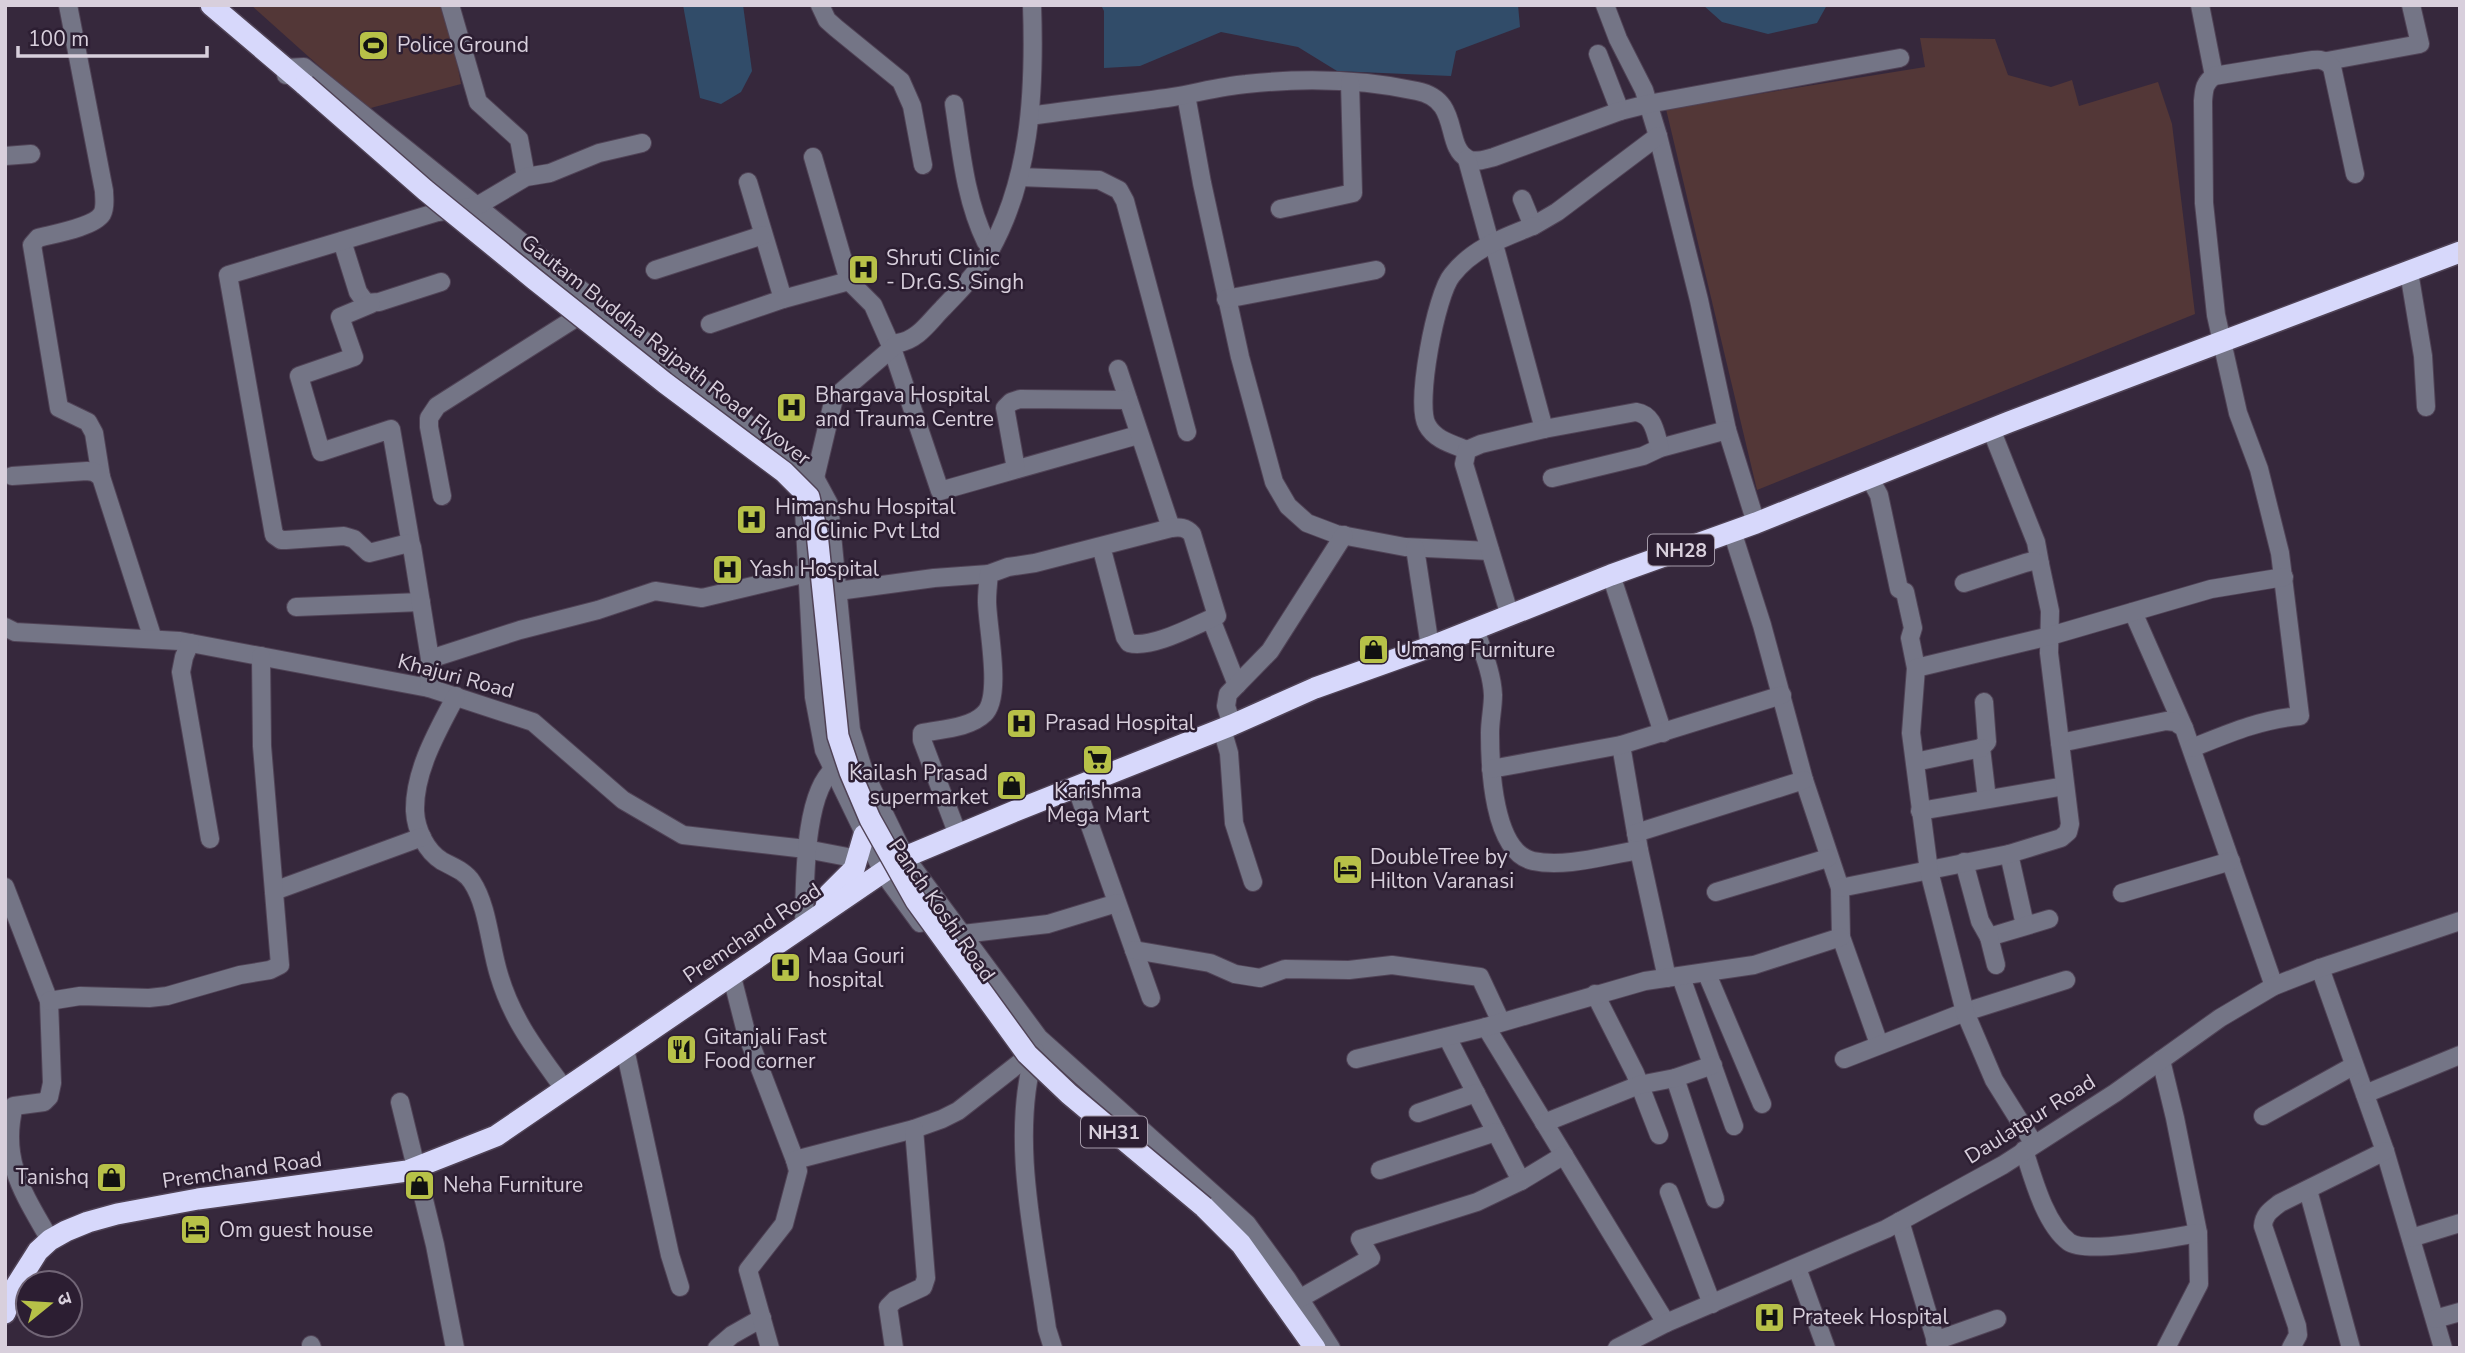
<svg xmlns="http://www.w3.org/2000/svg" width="2465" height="1353" font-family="'Nunito Sans','Noto Sans Devanagari',sans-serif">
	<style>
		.green { fill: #533737 }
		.water { fill: #314c69 }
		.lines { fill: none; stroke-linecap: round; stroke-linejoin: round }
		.minor-casing { stroke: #504356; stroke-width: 20 }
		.highway-casing { stroke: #504356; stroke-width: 24 }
		.minor { stroke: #747586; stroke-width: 18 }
		.highway { stroke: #d7d8fb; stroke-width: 21 }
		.highway-bridge-casing { stroke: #504356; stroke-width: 24; stroke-linecap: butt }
		.highway-bridge { stroke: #d7d8fb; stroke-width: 21 }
		.labels { text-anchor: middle; stroke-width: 5; stroke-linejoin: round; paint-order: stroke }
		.shield { fill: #2c1e32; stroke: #a49aa9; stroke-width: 2 }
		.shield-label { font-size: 19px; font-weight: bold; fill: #d8cfdc }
		.poi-label { font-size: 21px; fill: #d8cfdc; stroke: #2c1e32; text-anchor: start }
		.street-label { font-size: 21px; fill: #d8cfdc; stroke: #2c1e32 }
	</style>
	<rect width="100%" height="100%" fill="#36283c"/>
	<!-- green -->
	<g class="green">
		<polygon points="251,5 446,5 461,84 367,109"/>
		<polygon points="1920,38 1995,39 2008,75 2051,87 2072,80 2079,106 2158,82 2172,124 2195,314 1757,490 1666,109 1925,67"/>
	</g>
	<!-- water -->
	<g class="water">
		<polygon points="683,5 743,5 752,71 741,92 721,104 700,98"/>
		<polygon points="1101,5 1518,5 1520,27 1456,51 1451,76 1337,71 1298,47 1221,32 1140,66 1104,68 1104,11"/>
		<polygon points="1703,5 1827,5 1817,23 1768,34 1722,22"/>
	</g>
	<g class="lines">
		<defs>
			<g id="minor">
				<path d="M68,5L104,191C104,198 106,207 102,214C94,227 53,234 38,238L32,245L59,408L88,422L94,433L101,477"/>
				<polyline points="450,5 478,102 519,139 526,177"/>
				<polyline points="820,5 827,20 836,28 901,81 912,106 923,165"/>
				<polyline points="1605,5 1618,39 1644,90 1658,136 1699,300 1727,430 1756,523"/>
				<polyline points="2200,5 2214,76"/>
				<polyline points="1598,54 1620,111"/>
				<polyline points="2327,61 2420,44 2411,5"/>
				<polyline points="286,75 285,68 304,67 815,478 829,504 851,730 864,772 905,857 1039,1038 1247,1224 1287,1279 1331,1348"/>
				<polyline points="1186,95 1202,183 1240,357 1274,482 1288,506 1307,523 1336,534 1405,547 1490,551"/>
				<path d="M954,104C961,150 965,199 986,242"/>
				<path d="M1030,116C1077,109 1125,104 1173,97C1197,93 1222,86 1246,84C1302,78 1361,79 1417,91C1462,100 1443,146 1468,159C1476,163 1486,159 1494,157L1620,111L1648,104L1900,58"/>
				<polyline points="5,156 31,154"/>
				<polyline points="813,157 849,281"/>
				<polyline points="1467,159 1490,243 1495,248 1544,429"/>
				<polyline points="1019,177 1099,180 1119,190 1125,201 1187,432"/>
				<polyline points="748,182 783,299"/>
				<polyline points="1522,199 1533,226 1557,212 1658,136"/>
				<polyline points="1280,209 1353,193 1350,82"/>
				<polyline points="342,241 358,292 366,303 379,302 441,282"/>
				<polyline points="655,270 763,235"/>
				<polyline points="2409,272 2423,356 2426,407"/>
				<polyline points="1226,299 1376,270"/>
				<polyline points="371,304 340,317 354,357 299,376 321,452 391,429 411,545"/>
				<polyline points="710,324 783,299 849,281 873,305 892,348 940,491 1138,435"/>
				<polyline points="1118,369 1171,528"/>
				<polyline points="1991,429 2036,542 2040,564"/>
				<path d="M1467,450C1452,444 1435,440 1427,425C1415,404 1436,294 1452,275C1473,248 1503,238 1533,226"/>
				<polyline points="1016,469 1006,413 1005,408 1011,402 1020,399 1128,400"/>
				<polyline points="12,476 87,471 94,472 101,477 153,639"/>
				<polyline points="1869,477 1879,495 1899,589 1905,592 1913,628 1910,638 1916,668"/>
				<polyline points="1552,478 1643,456 1660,448 1727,430"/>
				<polyline points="442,496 429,427 429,418 437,406 574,319"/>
				<polyline points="1732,531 1762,625 1804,780 1840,888 1841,937 1879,1044"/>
				<polyline points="1415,548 1430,647"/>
				<polyline points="1611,575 1663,733"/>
				<polyline points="838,591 934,578 989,574"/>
				<polyline points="296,607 421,602"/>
				<polyline points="2133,612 2184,728"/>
				<path d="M1510,616L1464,464L1467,450L1481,444L1544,429L1636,412C1654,415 1655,432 1660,448"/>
				<polyline points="1211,619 1237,685"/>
				<polyline points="5,627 15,632 180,641 429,688 533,722 623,800 683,835 806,849 858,859"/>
				<path d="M1475,629C1482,650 1492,672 1493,695C1493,708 1490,720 1490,733C1490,767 1493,852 1533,861C1566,868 1606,855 1639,850"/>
				<polyline points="190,643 184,657 181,672 210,839"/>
				<polyline points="430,659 412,547 409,543 369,553 354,539 344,536 286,540 281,540 274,535 228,275 438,212 477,206 526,177 550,173 599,153 642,143"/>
				<polyline points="429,688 430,659 520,630 598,610 655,591 702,598 803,574 818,574"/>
				<path d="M456,696C438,730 414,771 415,811C416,830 426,851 442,861C453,867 465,871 472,882C488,906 490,947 499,975C513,1022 537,1051 565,1090"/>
				<polyline points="1984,702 1987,742 1981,748 1987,799"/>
				<polyline points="1232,725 1226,706 1228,694 1270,651 1344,535"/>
				<polyline points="1222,729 1229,753 1234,823 1253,882"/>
				<polyline points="2060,743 2166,721 2175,722 2184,728 2274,986"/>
				<polyline points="1621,745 1639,850 1667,978"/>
				<path d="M2192,748C2227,734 2261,719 2300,716L2280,553L2259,469L2238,413L2216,315L2204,203L2203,101C2204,90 2204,83 2214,76L2306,61C2317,59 2324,58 2332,67L2355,174"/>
				<polyline points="1915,762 1981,748"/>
				<polyline points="1491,769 1621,745 1782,695"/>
				<polyline points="1076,786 1151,998"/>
				<polyline points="1920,811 2065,786"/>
				<polyline points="1636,833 1804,780"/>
				<path d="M958,835L922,740V733C941,729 970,728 984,714C1003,697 987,626 987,601C987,592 988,583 989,574L1008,567L1035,563L1171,528C1180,527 1186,527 1192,534L1217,616C1195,625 1153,649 1129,643L1125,637L1101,546"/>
				<polyline points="2009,854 2025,925"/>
				<polyline points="1964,862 1980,921 1989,937 2049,919"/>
				<path d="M5,887L49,1001L52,1083L49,1097L44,1102L14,1106C0,1161 24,1194 50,1240"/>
				<polyline points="1840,888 2009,854 2061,838 2068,832 2070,824 2049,653 2050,611 2040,564 2033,561 2025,563 1964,583"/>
				<polyline points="274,891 422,837"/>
				<polyline points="1716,892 1828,858"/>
				<polyline points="2122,893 2231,861"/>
				<path d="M920,923L884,874L824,750L814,697L804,509L815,478L834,398L898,343C918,340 929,322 943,308C957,293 974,277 985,259C1031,184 1035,91 1032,5"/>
				<path d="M804,928C805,891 802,784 839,766"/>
				<polyline points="963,934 1048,924 1117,903"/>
				<polyline points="1989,937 1996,965"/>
				<polyline points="1134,950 1210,963 1235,974 1260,978 1285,969 1349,970 1392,965 1480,977 1501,1022"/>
				<polyline points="2320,968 2385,1151 2443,1348"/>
				<polyline points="1707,974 1762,1104"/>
				<polyline points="732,977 746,1032 795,1160"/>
				<polyline points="1681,977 1734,1126"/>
				<polyline points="1595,994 1635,1073 1659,1135"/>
				<polyline points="49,1001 80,996 149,998 167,996 240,975 270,970 280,965 262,746 261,656"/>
				<polyline points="1486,1027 1666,1323"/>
				<polyline points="1447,1037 1521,1181"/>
				<polyline points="625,1049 670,1255 680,1287"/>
				<path d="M1035,1051C1009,1137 1035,1242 1047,1329L1053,1348"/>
				<polyline points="1356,1059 1486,1027 1645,981 1754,965 1841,937"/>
				<polyline points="1844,1059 1965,1012 2066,980"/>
				<polyline points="2161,1060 2175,1118 2198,1233 2199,1284 2166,1348"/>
				<polyline points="1675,1078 1715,1199"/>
				<polyline points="2365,1094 2460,1055"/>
				<polyline points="400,1102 435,1245 455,1348"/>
				<polyline points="1418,1113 1476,1093"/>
				<polyline points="2263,1116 2353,1066"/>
				<polyline points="1544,1123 1639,1085 1675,1078 1713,1065"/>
				<polyline points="2034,1144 1994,1080 1965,1012 1929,871 1911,733 1916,668 2050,636 2211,589 2284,577"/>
				<path d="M2024,1150C2033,1178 2045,1224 2069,1242C2087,1255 2174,1237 2198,1233"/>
				<polyline points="1380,1170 1496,1132"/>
				<polyline points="2308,1190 2351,1348"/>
				<polyline points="1669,1192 1712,1304"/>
				<polyline points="1900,1221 1938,1348"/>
				<polyline points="2411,1238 2460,1223"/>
				<polyline points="1797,1268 1826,1348"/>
				<polyline points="1299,1299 1371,1258 1360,1239 1477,1202 1521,1181 1564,1155"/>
				<polyline points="2435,1319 2460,1312"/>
				<polyline points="1935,1341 1997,1319"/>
				<polyline points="311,1345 312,1348"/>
				<polyline points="717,1348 732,1335 762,1318"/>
				<polyline points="770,1348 748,1270 784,1224 798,1171 795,1160 914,1129 942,1119 958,1111 1022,1061"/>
				<polyline points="894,1348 888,1307 895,1300 923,1287 926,1278 914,1129"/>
				<polyline points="1617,1348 1666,1323 1886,1229 2003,1165 2115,1093 2220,1018 2274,986 2320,968 2460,921"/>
				<path d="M2291,1348L2298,1335L2297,1326L2263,1226C2264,1214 2271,1210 2280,1203L2385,1151"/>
			</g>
			<g id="highway">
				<polyline points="211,5 305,85"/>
				<polyline points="825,911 829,894 854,869 864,835"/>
				<polyline points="1204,1207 1241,1244 1315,1348"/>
				<polyline points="5,1313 14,1289 38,1251 50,1240 66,1231 88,1222 117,1214 198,1199 407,1171 496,1136 905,857 1015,811 1232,725 1315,688 1430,647 1611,575 1756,523 2009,422 2460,252"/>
			</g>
		</defs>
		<!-- minor casing -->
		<use href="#minor" class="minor-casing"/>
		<!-- highway casing -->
		<use href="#highway" class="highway-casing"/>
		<!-- minor -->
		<use href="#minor" class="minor"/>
		<!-- highway -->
		<use href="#highway" class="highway"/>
		<defs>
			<polyline id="highway-bridge" points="305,85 425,190 534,279 665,383 784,472 809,497 817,533 838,736 850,772 870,819 916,901 1027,1054 1069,1094 1204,1207"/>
		</defs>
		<!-- highway-bridge casing -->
		<use href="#highway-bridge" class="highway-bridge-casing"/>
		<!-- highway-bridge -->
		<use href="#highway-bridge" class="highway-bridge"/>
	</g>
	<!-- icons -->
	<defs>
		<symbol id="stadium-square" viewBox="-11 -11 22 22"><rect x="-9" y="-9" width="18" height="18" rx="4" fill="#b7c148" stroke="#2c1e32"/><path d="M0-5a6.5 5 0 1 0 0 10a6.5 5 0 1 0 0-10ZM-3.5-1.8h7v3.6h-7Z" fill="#111"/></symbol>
		<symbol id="hospital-square" viewBox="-11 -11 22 22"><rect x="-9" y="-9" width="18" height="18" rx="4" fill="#b7c148" stroke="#2c1e32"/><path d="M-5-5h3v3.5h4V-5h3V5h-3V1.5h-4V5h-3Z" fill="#111"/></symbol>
		<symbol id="shop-square" viewBox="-11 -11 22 22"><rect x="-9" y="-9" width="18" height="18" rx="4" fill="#b7c148" stroke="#2c1e32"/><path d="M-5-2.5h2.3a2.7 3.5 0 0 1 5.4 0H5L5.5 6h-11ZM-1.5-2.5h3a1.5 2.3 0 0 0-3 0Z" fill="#111"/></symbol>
		<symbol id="supermarket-square" viewBox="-11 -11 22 22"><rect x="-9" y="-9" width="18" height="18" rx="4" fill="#b7c148" stroke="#2c1e32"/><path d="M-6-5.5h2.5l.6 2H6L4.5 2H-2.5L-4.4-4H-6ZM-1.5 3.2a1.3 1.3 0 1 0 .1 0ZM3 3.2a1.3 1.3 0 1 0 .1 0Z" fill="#111"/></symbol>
		<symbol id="hotel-square" viewBox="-11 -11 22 22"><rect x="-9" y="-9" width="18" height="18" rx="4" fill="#b7c148" stroke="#2c1e32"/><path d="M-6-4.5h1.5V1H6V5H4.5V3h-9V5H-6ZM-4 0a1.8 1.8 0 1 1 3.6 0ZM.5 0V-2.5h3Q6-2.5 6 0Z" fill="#111"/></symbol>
		<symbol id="restaurant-square" viewBox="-11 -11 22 22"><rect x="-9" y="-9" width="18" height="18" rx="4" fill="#b7c148" stroke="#2c1e32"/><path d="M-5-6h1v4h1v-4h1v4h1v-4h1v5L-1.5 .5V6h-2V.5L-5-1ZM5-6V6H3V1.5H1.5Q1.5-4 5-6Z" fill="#111"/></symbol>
	</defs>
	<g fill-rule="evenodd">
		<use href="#stadium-square" x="356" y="28" width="35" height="35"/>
		<use href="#hospital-square" x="846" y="252" width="35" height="35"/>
		<use href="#hospital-square" x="774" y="390" width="35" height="35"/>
		<use href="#hospital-square" x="734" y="502" width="35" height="35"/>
		<use href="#hospital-square" x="710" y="552" width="35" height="35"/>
		<use href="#shop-square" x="1356" y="632" width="35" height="35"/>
		<use href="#hospital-square" x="1004" y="706" width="35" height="35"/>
		<use href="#supermarket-square" x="1080" y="742" width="35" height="35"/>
		<use href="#shop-square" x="994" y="768" width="35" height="35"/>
		<use href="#hotel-square" x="1330" y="852" width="35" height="35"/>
		<use href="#hospital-square" x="768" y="950" width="35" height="35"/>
		<use href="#restaurant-square" x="664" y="1032" width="35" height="35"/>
		<use href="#shop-square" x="94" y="1160" width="35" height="35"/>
		<use href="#shop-square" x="402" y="1168" width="35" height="35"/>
		<use href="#hotel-square" x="178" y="1212" width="35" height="35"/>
		<use href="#hospital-square" x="1752" y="1300" width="35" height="35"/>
	</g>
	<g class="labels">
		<!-- shield labels -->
		<g class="shield">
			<rect x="1648" y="534.5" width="66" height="31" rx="5"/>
			<rect x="1081" y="1116.5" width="66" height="31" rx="5"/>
		</g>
		<g class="shield-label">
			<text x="1681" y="557">NH28</text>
			<text x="1114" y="1139">NH31</text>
		</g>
		<!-- poi labels -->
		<g class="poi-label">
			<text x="397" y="52">Police Ground</text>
			<text x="886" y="265">Shruti Clinic<tspan x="886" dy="24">- Dr.G.S. Singh</tspan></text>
			<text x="815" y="402">Bhargava Hospital<tspan x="815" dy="24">and Trauma Centre</tspan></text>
			<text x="775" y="514">Himanshu Hospital<tspan x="775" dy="24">and Clinic Pvt Ltd</tspan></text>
			<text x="750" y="576">Yash Hospital</text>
			<text x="1396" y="657">Umang Furniture</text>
			<text x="1045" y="730">Prasad Hospital</text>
			<text x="988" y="780" text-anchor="end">Kailash Prasad<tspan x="988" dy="24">supermarket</tspan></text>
			<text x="1098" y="798" text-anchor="middle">Karishma<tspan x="1098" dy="24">Mega Mart</tspan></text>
			<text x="1370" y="864">DoubleTree by<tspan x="1370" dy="24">Hilton Varanasi</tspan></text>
			<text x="808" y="963">Maa Gouri<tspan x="808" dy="24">hospital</tspan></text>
			<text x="704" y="1044">Gitanjali Fast<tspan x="704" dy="24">Food corner</tspan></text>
			<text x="89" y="1184" text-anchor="end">Tanishq</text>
			<text x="443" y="1192">Neha Furniture</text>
			<text x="219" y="1237">Om guest house</text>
			<text x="1792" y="1324">Prateek Hospital</text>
		</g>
		<!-- street labels -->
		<g class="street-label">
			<text transform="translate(666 350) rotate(38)" y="7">Gautam Buddha Rajpath Road Flyover</text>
			<text transform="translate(456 676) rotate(15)" y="7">Khajuri Road</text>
			<text transform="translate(942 910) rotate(55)" y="7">Panch Koshi Road</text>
			<text transform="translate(752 933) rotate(-34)" y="7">Premchand Road</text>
			<text transform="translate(2030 1119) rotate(-32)" y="7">Daulatpur Road</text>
			<text transform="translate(242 1170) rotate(-8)" y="7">Premchand Road</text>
		</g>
	</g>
	<!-- border -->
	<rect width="2465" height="1353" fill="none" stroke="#d8cfdc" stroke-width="14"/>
	<!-- north arrow -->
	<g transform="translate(49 1304) rotate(72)"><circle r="33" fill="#2c1e32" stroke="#716576" stroke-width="2"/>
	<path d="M0-5L12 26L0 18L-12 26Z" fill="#b7c148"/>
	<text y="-10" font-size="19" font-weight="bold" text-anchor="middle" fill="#d8cfdc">उ</text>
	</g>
	<!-- scale -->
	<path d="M18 46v10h189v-10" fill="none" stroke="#d8cfdc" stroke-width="3.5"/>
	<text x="28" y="46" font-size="21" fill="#d8cfdc" stroke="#2c1e32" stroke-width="5" paint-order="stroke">100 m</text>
</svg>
